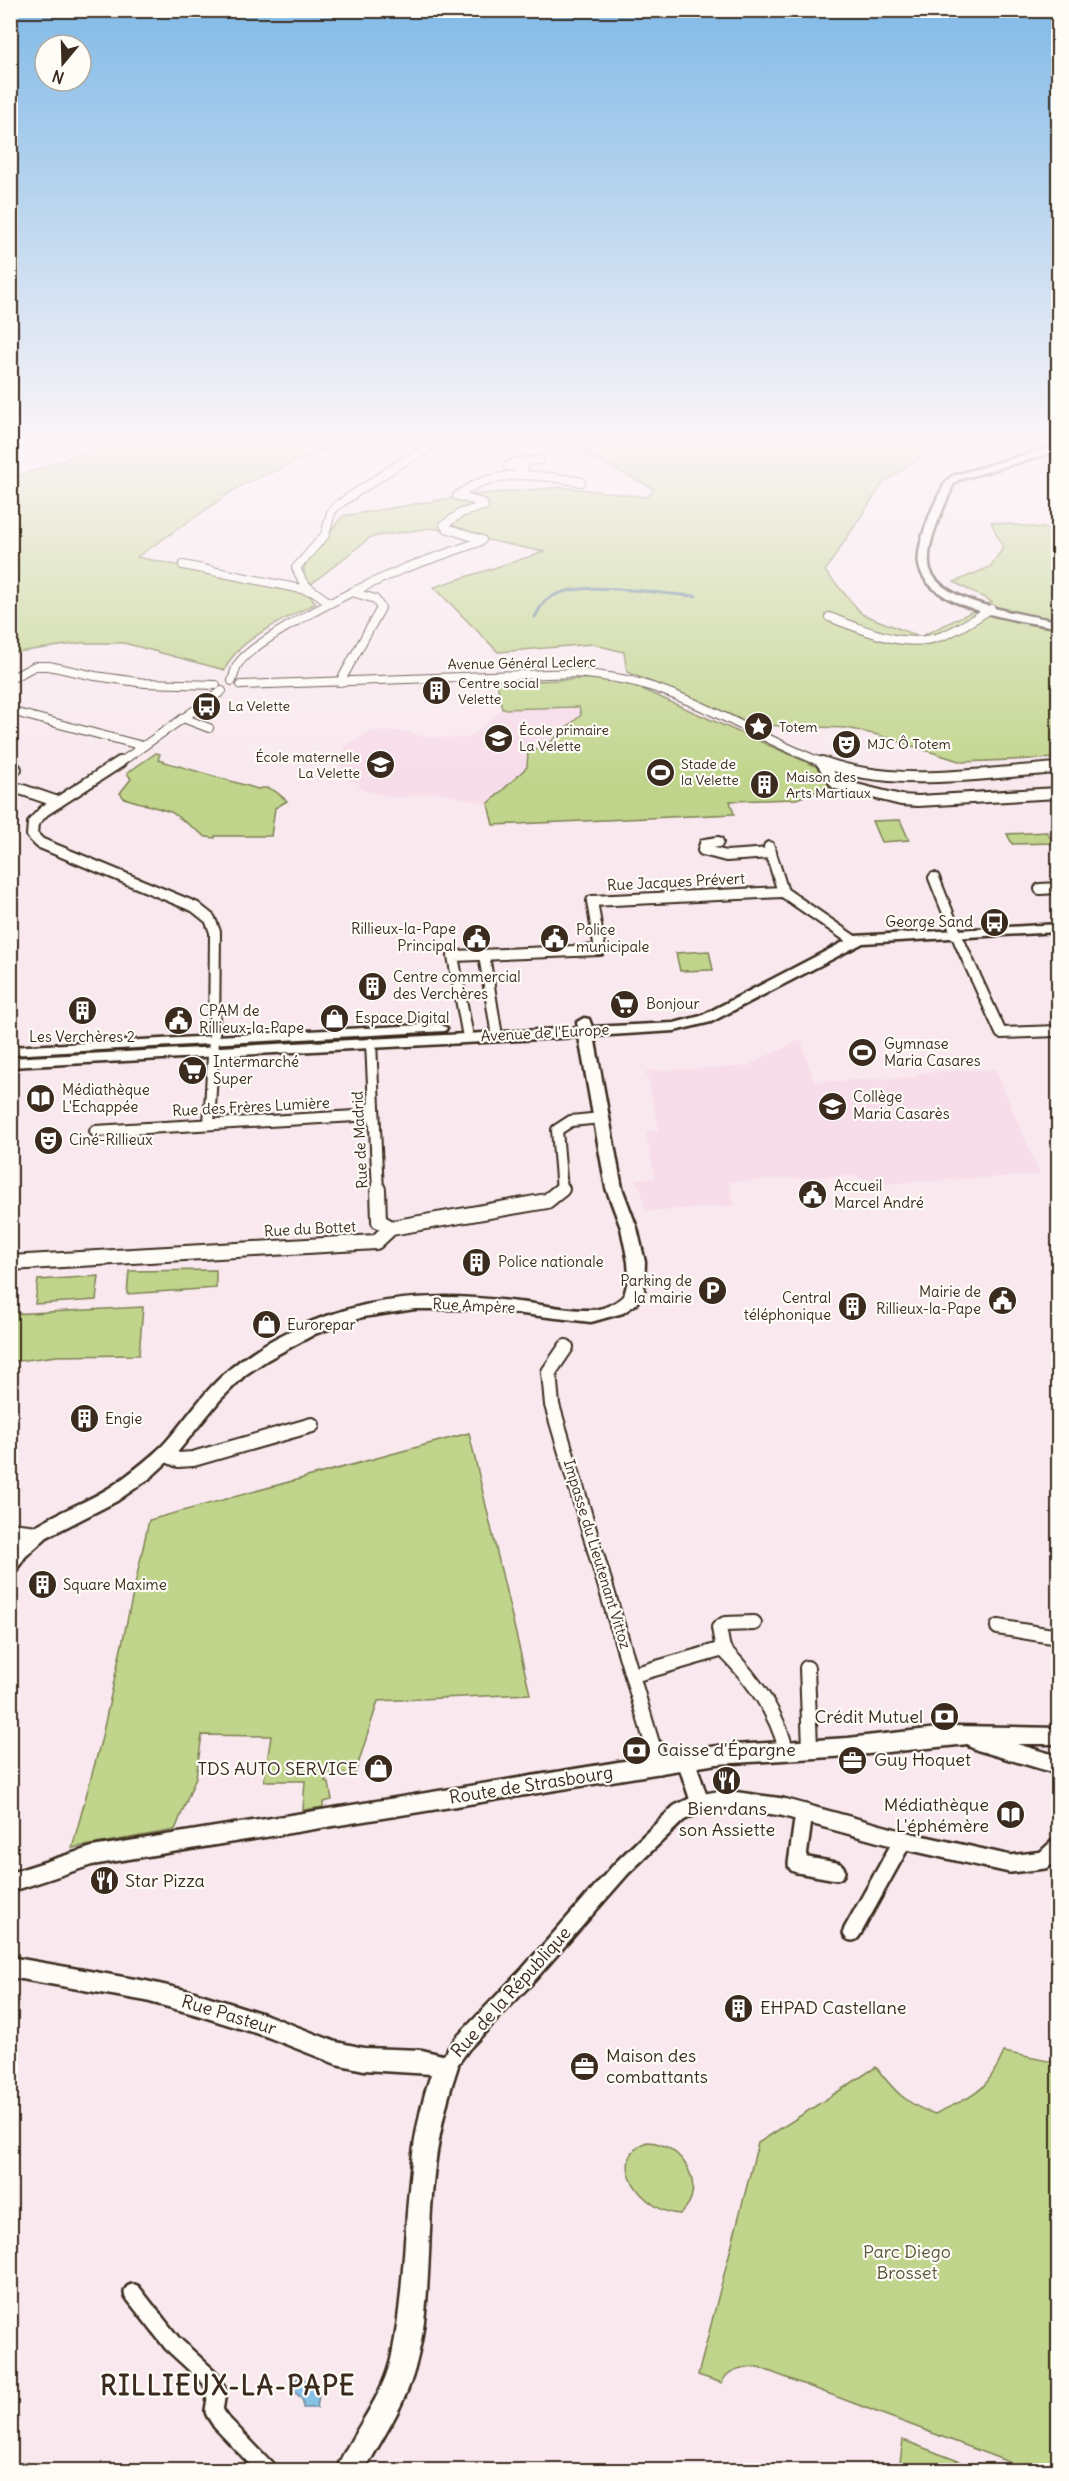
<svg xmlns="http://www.w3.org/2000/svg" width="1069" height="2481" font-family="Delius,sans-serif">
	<style>
		.built { fill: #f7dce9 }
		.green { fill: #c0d58b; stroke: #7e8054; stroke-width: 1.5 }
		.water { fill: #87c2e6; stroke: #698596; stroke-width: 1.5 }
		.lines { fill: none; stroke-linecap: round; stroke-linejoin: round }
		.stream { stroke: #698596; stroke-width: 3 }
		.street-far3-casing { stroke: #3b2a1e; stroke-width: 10 }
		.street-far2-casing { stroke: #3b2a1e; stroke-width: 14 }
		.street-far1-casing { stroke: #3b2a1e; stroke-width: 18 }
		.street-casing { stroke: #3b2a1e; stroke-width: 22 }
		.secondary-casing { stroke: #3b2a1e; stroke-width: 5 }
		.street-far3 { stroke: #fdfcf7; stroke-width: 8 }
		.street-far2 { stroke: #fdfcf7; stroke-width: 10 }
		.street-far1 { stroke: #fdfcf7; stroke-width: 14 }
		.street { stroke: #fdfcf7; stroke-width: 17 }
		.secondary { fill: #fdfcf7; fill-rule: evenodd }
		.labels { text-anchor: middle; stroke-width: 4.5; stroke-linejoin: round; paint-order: stroke }
		.far-street-label { font-size: 14px; fill: #3b2a1e; stroke: #fdfcf7 }
		.far-poi-label { font-size: 14px; fill: #3b2a1e; stroke: #fdfcf7; text-anchor: start }
		.street-label { font-size: 15px; fill: #3b2a1e; stroke: #fdfcf7 }
		.poi-label { font-size: 15px; fill: #3b2a1e; stroke: #fdfcf7; text-anchor: start }
		.near-poi-label { font-size: 18px; fill: #3b2a1e; stroke: #fdfcf7; text-anchor: start }
		.near-street-label { font-size: 18px; fill: #3b2a1e; stroke: #fdfcf7 }
		.near-park-label { font-size: 18px; fill: #5c5539; stroke: #fdfcf7 }
		.near-district-label { font-size: 26px; font-weight: bold; letter-spacing: 1.5px; fill: #3b2a1e; stroke: #fdfcf7 }
	</style>
	<rect width="100%" height="100%" fill="#f9e9ef"/>
	<filter id="ink" filterUnits="userSpaceOnUse"><feTurbulence type="fractalNoise" baseFrequency=".0167" numOctaves="2"/><feDisplacementMap in="SourceGraphic" scale="12" xChannelSelector="R" yChannelSelector="G"/><feConvolveMatrix kernelMatrix="1 2 1 2 8 2 1 2 1" color-interpolation-filters="sRGB"/></filter>
	<g filter="url(#ink)">
		<!-- built -->
		<g class="built">
			<polygon points="579,707 581,715 547,746 529,752 527,767 488,804 437,792 395,798 360,789 359,783 338,777 343,759 348,757 344,746 372,731 406,731 425,737 469,738 502,709"/>
			<polygon points="801,1040 814,1082 918,1077 917,1073 995,1069 1040,1175 879,1184 853,1175 729,1182 734,1206 645,1211 640,1184 637,1184 636,1179 655,1178 646,1132 659,1130 646,1071 751,1066 752,1063"/>
		</g>
		<!-- green -->
		<g class="green">
			<path d="M112,437H353L240,486L137,557L306,591L316,603C288,618 236,639 225,670L124,643H81L11,653L10,479L67,459Z"/>
			<polygon points="626,437 911,437 910,441 928,452 883,483 825,571 862,614 920,637 992,602 954,582 990,567 1003,548 991,522 1058,530 1058,758 962,762 878,735 847,728 754,725 627,672 624,652 592,644 498,652 434,587 544,552 431,528 371,537 311,584 304,577 304,561 343,516 470,495 562,487 647,497 654,489 584,453"/>
			<polygon points="603,678 628,683 820,768 830,787 796,799 730,801 734,814 493,825 488,804 527,767 528,752 547,745 581,715 579,707 502,709 497,683"/>
			<path d="M156,753L160,754L158,760L258,789C271,785 278,793 287,801L275,808L271,836H215V838L206,837L171,812L124,798L120,793L131,779L127,773Z"/>
			<polygon points="900,820 909,840 881,842 872,821"/>
			<polygon points="1047,832 1053,843 1012,844 1007,834"/>
			<polygon points="709,951 713,970 680,971 676,953"/>
			<polygon points="216,1270 216,1288 127,1294 129,1271"/>
			<polygon points="99,1276 96,1300 35,1304 38,1280"/>
			<polygon points="143,1307 139,1355 57,1356 11,1362 11,1314"/>
			<polygon points="469,1433 530,1694 378,1701 355,1774 327,1774 325,1782 329,1783 332,1800 323,1802 323,1807 303,1810 305,1781 264,1781 271,1736 202,1735 196,1777 175,1830 72,1848 101,1741 149,1520"/>
			<path d="M1004,2052L1058,2063V2470H1030L758,2367C744,2367 727,2368 722,2383L698,2375L758,2143L876,2067C893,2090 907,2105 935,2114C975,2094 985,2095 1004,2052Z"/>
			<path d="M647,2142C682,2142 710,2189 680,2214C645,2213 603,2160 647,2142Z"/>
			<polygon points="903,2440 982,2470 899,2470"/>
		</g>
		<!-- water -->
		<polygon class="water" points="301,2375 319,2395 317,2408 303,2408 303,2401 290,2385"/>
		<g class="lines">
			<!-- stream -->
			<path class="stream" d="M535,617C538,612 541,605 545,601C574,576 658,595 696,596"/>
			<defs>
				<g id="street-far3">
					<polyline points="10,442 19,437"/>
					<polyline points="524,469 508,466 516,462 540,460"/>
					<path d="M484,506L483,503L457,496C492,468 539,474 581,482"/>
					<polyline points="183,565 311,591"/>
					<polyline points="330,603 304,584 296,568 325,535 331,513 336,506 399,464 448,437"/>
					<path d="M829,617C865,630 904,650 942,636C959,630 975,618 991,609"/>
					<polyline points="10,679 35,666 49,666 95,676 145,683 216,685"/>
					<path d="M232,681C234,676 235,668 238,664C254,641 326,605 352,592"/>
					<polyline points="340,682 381,608 375,599 352,592 405,568 479,542 482,540 446,528 444,525 461,513 484,506"/>
					<path d="M241,685L575,673C597,675 618,677 639,683C704,701 762,740 826,764"/>
					<polyline points="10,711 143,746"/>
					<polyline points="183,718 209,728"/>
					<polyline points="118,764 222,691"/>
				</g>
				<g id="street-far2">
					<polyline points="120,762 44,811 33,823 32,835 40,843 195,907 210,919 215,932 214,1039 209,1124"/>
					<path d="M822,762C895,789 982,773 1058,768"/>
					<polyline points="822,763 836,784 901,800 918,801 1058,793"/>
					<polyline points="10,767 16,769"/>
					<polyline points="10,790 20,789 58,802"/>
					<polyline points="718,842 705,844 703,850 726,856 771,853"/>
					<polyline points="769,847 783,892"/>
					<polyline points="934,878 960,943 1001,1033 1058,1031"/>
					<polyline points="1040,889 1058,888"/>
					<polyline points="783,892 854,941"/>
					<polyline points="484,955 497,1036"/>
					<polyline points="468,1037 453,956 600,950 592,901 783,892"/>
					<polyline points="371,1043 378,1191"/>
					<polyline points="95,1131 373,1115"/>
					<polyline points="562,1191 557,1130 571,1121 601,1118"/>
				</g>
				<g id="street-far1">
					<polyline points="378,1189 379,1221 391,1228"/>
					<polyline points="10,1263 376,1242 391,1228 547,1201 562,1189"/>
					<polyline points="566,1347 549,1372 552,1405 654,1750"/>
					<polyline points="165,1454 178,1460 193,1459 312,1425"/>
					<polyline points="10,1530 38,1533"/>
					<polyline points="998,1627 1058,1637"/>
					<polyline points="723,1649 719,1628 725,1624 754,1623"/>
					<polyline points="807,1668 810,1748"/>
					<path d="M633,1675L723,1649C751,1677 777,1711 786,1750"/>
				</g>
				<g id="street">
					<polyline points="654,1748 659,1765"/>
					<polyline points="686,1760 700,1803"/>
					<polyline points="804,1813 797,1864 836,1871"/>
					<polyline points="852,1932 903,1840"/>
					<polyline points="446,2066 462,2044 528,1975 622,1868 679,1813 700,1803 724,1799 782,1807 903,1840 1010,1864 1044,1860 1058,1847"/>
					<polyline points="133,2293 172,2343 210,2378 217,2392 214,2411 221,2422 267,2470"/>
				</g>
				<g id="secondary">
					<path d="M1058,445V451L958,480L953,485C944,509 927,538 929,564C932,603 1028,615 1058,621V627C1022,622 932,609 920,569C913,549 935,500 946,482L952,476Z"/>
					<path d="M1058,924V932L863,943L711,1022L674,1031L594,1036L622,1188L637,1228L645,1262L644,1291L636,1304L623,1313L591,1322L479,1309H415L363,1317L315,1334L267,1360L245,1375L220,1400L176,1454L150,1478L117,1501L47,1537L25,1557L17,1569L10,1571V1548C38,1515 84,1507 118,1482C134,1470 150,1458 164,1444C183,1423 199,1398 220,1378C258,1341 313,1317 365,1305C416,1294 466,1296 518,1302C542,1304 567,1311 591,1310C602,1310 615,1304 624,1296L629,1277L628,1262L621,1228L606,1188L579,1037L10,1067V1058L578,1028L577,1022L584,1018L589,1019L592,1027L674,1023L701,1016L855,936Z"/>
					<polygon points="440,1024 447,1028 445,1031 10,1055 10,1047"/>
					<polygon points="956,1726 1058,1728 1058,1744 1017,1744 1058,1756 1058,1774 977,1750 970,1747 968,1744 848,1756 717,1764 92,1865 10,1892 10,1873 92,1847 717,1746 848,1738"/>
					<path d="M10,1957L146,1981L194,1992L267,2015L336,2042L364,2048L422,2050L454,2058L458,2066C442,2113 434,2159 431,2209C428,2262 429,2317 415,2368C405,2405 383,2437 365,2470H336C353,2430 383,2398 392,2355C411,2261 400,2165 431,2074L364,2070L336,2064L265,2036L194,2014L146,2001L10,1977Z"/>
				</g>
			</defs>
			<!-- street-far3 casing -->
			<use href="#street-far3" class="street-far3-casing"/>
			<!-- street-far2 casing -->
			<use href="#street-far2" class="street-far2-casing"/>
			<!-- street-far1 casing -->
			<use href="#street-far1" class="street-far1-casing"/>
			<!-- street casing -->
			<use href="#street" class="street-casing"/>
			<!-- secondary casing -->
			<use href="#secondary" class="secondary-casing"/>
			<!-- street-far3 -->
			<use href="#street-far3" class="street-far3"/>
			<!-- street-far2 -->
			<use href="#street-far2" class="street-far2"/>
			<!-- street-far1 -->
			<use href="#street-far1" class="street-far1"/>
			<!-- street -->
			<use href="#street" class="street"/>
			<!-- secondary -->
			<use href="#secondary" class="secondary"/>
		</g>
	</g>
	<!-- sky -->
	<linearGradient id="sky" x2="0" y2="1"><stop stop-color="#81bae7"/><stop offset="0.56" stop-color="#fcf5f8"/><stop offset="1" stop-color="#fcf5f8" stop-opacity="0"/></linearGradient>
	<rect width="1069" height="784" fill="url(#sky)"/>
	<!-- icons -->
	<defs>
		<symbol id="building-disc" viewBox="-11 -11 22 22"><circle r="9.5" fill="#3b2a1e" stroke="#fdfcf7"/><path d="M-4-6H4V6H1V3H-1V6H-4ZM-2.5-4.3h1.7v1.8h-1.7ZM.8-4.3h1.7v1.8H.8ZM-2.5-1h1.7V.8h-1.7ZM.8-1h1.7V.8H.8Z" fill="#fff"/></symbol>
		<symbol id="bus-disc" viewBox="-11 -11 22 22"><circle r="9.5" fill="#3b2a1e" stroke="#fdfcf7"/><path d="M-5-6H5V4H4V6H2V4H-2V6H-4V4H-5ZM-3.5-4V0h7V-4ZM-3.5 1.2v1.5H-2V1.2ZM2 1.2v1.5H3.5V1.2Z" fill="#fff"/></symbol>
		<symbol id="sight-disc" viewBox="-11 -11 22 22"><circle r="9.5" fill="#3b2a1e" stroke="#fdfcf7"/><path d="M0-6L1.8-2.2L6-1.7L2.9 1.2L3.7 5.4L0 3.3L-3.7 5.4L-2.9 1.2L-6-1.7L-1.8-2.2Z" fill="#fff"/></symbol>
		<symbol id="school-disc" viewBox="-11 -11 22 22"><circle r="9.5" fill="#3b2a1e" stroke="#fdfcf7"/><path d="M0-5L7-2L0 1L-7-2ZM-4 1L0 2.5L4 1V4Q0 6-4 4Z" fill="#fff"/></symbol>
		<symbol id="theatre-disc" viewBox="-11 -11 22 22"><circle r="9.5" fill="#3b2a1e" stroke="#fdfcf7"/><path d="M-5-5.5Q0-4 5-5.5V0Q5 5 0 6Q-5 5-5 0ZM-3.3-2.5H-1v1.5H-3.3ZM1-2.5H3.3v1.5H1ZM-2.8 1Q0 5.5 2.8 1Z" fill="#fff"/></symbol>
		<symbol id="stadium-disc" viewBox="-11 -11 22 22"><circle r="9.5" fill="#3b2a1e" stroke="#fdfcf7"/><path d="M0-5a6.5 5 0 1 0 0 10a6.5 5 0 1 0 0-10ZM-3.5-1.8h7v3.6h-7Z" fill="#fff"/></symbol>
		<symbol id="civic-disc" viewBox="-11 -11 22 22"><circle r="9.5" fill="#3b2a1e" stroke="#fdfcf7"/><path d="M-.6-6.5H3V-4.5H.6V-3L4-1V1h2V6H-6V1h2V-1L-.6-3ZM-1.2 2.5V6h2.4V2.5Z" fill="#fff"/></symbol>
		<symbol id="supermarket-disc" viewBox="-11 -11 22 22"><circle r="9.5" fill="#3b2a1e" stroke="#fdfcf7"/><path d="M-6-5.5h2.5l.6 2H6L4.5 2H-2.5L-4.4-4H-6ZM-1.5 3.2a1.3 1.3 0 1 0 .1 0ZM3 3.2a1.3 1.3 0 1 0 .1 0Z" fill="#fff"/></symbol>
		<symbol id="shop-disc" viewBox="-11 -11 22 22"><circle r="9.5" fill="#3b2a1e" stroke="#fdfcf7"/><path d="M-5-2.5h2.3a2.7 3.5 0 0 1 5.4 0H5L5.5 6h-11ZM-1.5-2.5h3a1.5 2.3 0 0 0-3 0Z" fill="#fff"/></symbol>
		<symbol id="library-disc" viewBox="-11 -11 22 22"><circle r="9.5" fill="#3b2a1e" stroke="#fdfcf7"/><path d="M-6-4Q-3-5.5-.7-3.5V5Q-3 3-6 4ZM6-4Q3-5.5 .7-3.5V5Q3 3 6 4Z" fill="#fff"/></symbol>
		<symbol id="parking-disc" viewBox="-11 -11 22 22"><circle r="9.5" fill="#3b2a1e" stroke="#fdfcf7"/><path d="M-3.5-5.5H1a3.5 3.5 0 0 1 0 7H-1V5.5H-3.5ZM-1-3.4V-.6H.8a1.4 1.4 0 0 0 0-2.8Z" fill="#fff"/></symbol>
		<symbol id="bank-disc" viewBox="-11 -11 22 22"><circle r="9.5" fill="#3b2a1e" stroke="#fdfcf7"/><path d="M-6-4H6V4H-6ZM0-2.3a2.3 2.3 0 1 0 0 4.6a2.3 2.3 0 1 0 0-4.6Z" fill="#fff"/></symbol>
		<symbol id="office-disc" viewBox="-11 -11 22 22"><circle r="9.5" fill="#3b2a1e" stroke="#fdfcf7"/><path d="M-6-3h4V-5.5h4V-3h4V5H-6ZM-1-4.5V-3h2v-1.5ZM-6 0V1H6V0Z" fill="#fff"/></symbol>
		<symbol id="restaurant-disc" viewBox="-11 -11 22 22"><circle r="9.5" fill="#3b2a1e" stroke="#fdfcf7"/><path d="M-5-6h1v4h1v-4h1v4h1v-4h1v5L-1.5 .5V6h-2V.5L-5-1ZM5-6V6H3V1.5H1.5Q1.5-4 5-6Z" fill="#fff"/></symbol>
	</defs>
	<g fill-rule="evenodd">
		<use href="#building-disc" x="420" y="674" width="33" height="33"/>
		<use href="#bus-disc" x="190" y="690" width="33" height="33"/>
		<use href="#sight-disc" x="742" y="710" width="33" height="33"/>
		<use href="#school-disc" x="482" y="722" width="33" height="33"/>
		<use href="#theatre-disc" x="830" y="728" width="33" height="33"/>
		<use href="#school-disc" x="364" y="748" width="33" height="33"/>
		<use href="#stadium-disc" x="644" y="756" width="33" height="33"/>
		<use href="#building-disc" x="748" y="768" width="33" height="33"/>
		<use href="#bus-disc" x="978" y="906" width="33" height="33"/>
		<use href="#civic-disc" x="460" y="922" width="33" height="33"/>
		<use href="#civic-disc" x="538" y="922" width="33" height="33"/>
		<use href="#building-disc" x="356" y="970" width="33" height="33"/>
		<use href="#supermarket-disc" x="608" y="988" width="33" height="33"/>
		<use href="#building-disc" x="66" y="994" width="33" height="33"/>
		<use href="#shop-disc" x="318" y="1002" width="33" height="33"/>
		<use href="#civic-disc" x="162" y="1004" width="33" height="33"/>
		<use href="#stadium-disc" x="846" y="1036" width="33" height="33"/>
		<use href="#supermarket-disc" x="176" y="1054" width="33" height="33"/>
		<use href="#library-disc" x="24" y="1082" width="33" height="33"/>
		<use href="#school-disc" x="816" y="1090" width="33" height="33"/>
		<use href="#theatre-disc" x="32" y="1124" width="33" height="33"/>
		<use href="#civic-disc" x="796" y="1178" width="33" height="33"/>
		<use href="#building-disc" x="460" y="1246" width="33" height="33"/>
		<use href="#parking-disc" x="696" y="1274" width="33" height="33"/>
		<use href="#civic-disc" x="986" y="1284" width="33" height="33"/>
		<use href="#building-disc" x="836" y="1290" width="33" height="33"/>
		<use href="#shop-disc" x="250" y="1308" width="33" height="33"/>
		<use href="#building-disc" x="68" y="1402" width="33" height="33"/>
		<use href="#building-disc" x="26" y="1568" width="33" height="33"/>
		<use href="#bank-disc" x="928" y="1700" width="33" height="33"/>
		<use href="#bank-disc" x="620" y="1734" width="33" height="33"/>
		<use href="#office-disc" x="836" y="1744" width="33" height="33"/>
		<use href="#shop-disc" x="362" y="1752" width="33" height="33"/>
		<use href="#restaurant-disc" x="710" y="1764" width="33" height="33"/>
		<use href="#library-disc" x="994" y="1798" width="33" height="33"/>
		<use href="#restaurant-disc" x="88" y="1864" width="33" height="33"/>
		<use href="#building-disc" x="722" y="1992" width="33" height="33"/>
		<use href="#office-disc" x="568" y="2050" width="33" height="33"/>
	</g>
	<g class="labels">
		<!-- far-street labels -->
		<g class="far-street-label">
			<text transform="translate(522 663) rotate(-1)" y="5">Avenue Général Leclerc</text>
		</g>
		<!-- far-poi labels -->
		<g class="far-poi-label">
			<text x="458" y="688">Centre social<tspan x="458" dy="16">Velette</tspan></text>
			<text x="228" y="711">La Velette</text>
			<text x="779" y="732">Totem</text>
			<text x="519" y="735">École primaire<tspan x="519" dy="16">La Velette</tspan></text>
			<text x="867" y="749">MJC Ô Totem</text>
			<text x="360" y="762" text-anchor="end">École maternelle<tspan x="360" dy="16">La Velette</tspan></text>
			<text x="681" y="769">Stade de<tspan x="681" dy="16">la Velette</tspan></text>
			<text x="786" y="782">Maison des<tspan x="786" dy="16">Arts Martiaux</tspan></text>
		</g>
		<!-- street labels -->
		<g class="street-label">
			<text transform="translate(676 882) rotate(-3)" y="5">Rue Jacques Prévert</text>
			<text transform="translate(545 1033) rotate(-3)" y="5">Avenue de l'Europe</text>
			<text transform="translate(251 1107) rotate(-3)" y="5">Rue des Frères Lumière</text>
			<text transform="translate(360 1140) rotate(-93)" y="5">Rue de Madrid</text>
			<text transform="translate(310 1229) rotate(-3)" y="5">Rue du Bottet</text>
			<text transform="translate(474 1306) rotate(3)" y="5">Rue Ampère</text>
			<text transform="translate(597 1554) rotate(73)" y="5">Impasse du Lieutenant Vittoz</text>
		</g>
		<!-- poi labels -->
		<g class="poi-label">
			<text x="973" y="927" text-anchor="end">George Sand</text>
			<text x="456" y="934" text-anchor="end">Rillieux-la-Pape<tspan x="456" dy="17">Principal</tspan></text>
			<text x="576" y="935">Police<tspan x="576" dy="17">municipale</tspan></text>
			<text x="393" y="982">Centre commercial<tspan x="393" dy="17">des Verchères</tspan></text>
			<text x="646" y="1009">Bonjour</text>
			<text x="199" y="1016">CPAM de<tspan x="199" dy="17">Rillieux-la-Pape</tspan></text>
			<text x="355" y="1023">Espace Digital</text>
			<text x="82" y="1042" text-anchor="middle">Les Verchères 2</text>
			<text x="884" y="1049">Gymnase<tspan x="884" dy="17">Maria Casares</tspan></text>
			<text x="213" y="1067">Intermarché<tspan x="213" dy="17">Super</tspan></text>
			<text x="62" y="1095">Médiathèque<tspan x="62" dy="17">L'Echappée</tspan></text>
			<text x="853" y="1102">Collège<tspan x="853" dy="17">Maria Casarès</tspan></text>
			<text x="69" y="1145">Ciné-Rillieux</text>
			<text x="834" y="1191">Accueil<tspan x="834" dy="17">Marcel André</tspan></text>
			<text x="498" y="1267">Police nationale</text>
			<text x="692" y="1286" text-anchor="end">Parking de<tspan x="692" dy="17">la mairie</tspan></text>
			<text x="981" y="1297" text-anchor="end">Mairie de<tspan x="981" dy="17">Rillieux-la-Pape</tspan></text>
			<text x="831" y="1303" text-anchor="end">Central<tspan x="831" dy="17">téléphonique</tspan></text>
			<text x="287" y="1330">Eurorepar</text>
			<text x="105" y="1424">Engie</text>
			<text x="63" y="1590">Square Maxime</text>
		</g>
		<!-- near-poi labels -->
		<g class="near-poi-label">
			<text x="923" y="1723" text-anchor="end">Crédit Mutuel</text>
			<text x="657" y="1756">Caisse d'Épargne</text>
			<text x="874" y="1766">Guy Hoquet</text>
			<text x="358" y="1775" text-anchor="end">TDS AUTO SERVICE</text>
			<text x="989" y="1811" text-anchor="end">Médiathèque<tspan x="989" dy="21">L'éphémère</tspan></text>
			<text x="727" y="1815" text-anchor="middle">Bien dans<tspan x="727" dy="21">son Assiette</tspan></text>
			<text x="125" y="1887">Star Pizza</text>
			<text x="760" y="2014">EHPAD Castellane</text>
			<text x="606" y="2062">Maison des<tspan x="606" dy="21">combattants</tspan></text>
		</g>
		<!-- near-street labels -->
		<g class="near-street-label">
			<text transform="translate(531 1785) rotate(-9)" y="6">Route de Strasbourg</text>
			<text transform="translate(511 1992) rotate(-48)" y="6">Rue de la République</text>
			<text transform="translate(229 2015) rotate(17)" y="6">Rue Pasteur</text>
		</g>
		<!-- near-park labels -->
		<g class="near-park-label">
			<text x="907" y="2258">Parc Diego<tspan x="907" dy="21">Brosset</tspan></text>
		</g>
		<!-- near-district labels -->
		<g class="near-district-label">
			<text x="228" y="2395">RILLIEUX-LA-PAPE</text>
		</g>
	</g>
	<!-- margin -->
	<rect width="1069" height="2481" fill="none" stroke="#fdfcf7" stroke-width="36"/>
	<rect x="18" y="18" width="1033" height="2445" fill="none" stroke="#3b2a1e" stroke-width="2" filter="url(#ink)"/>
	<!-- north arrow -->
	<g transform="translate(63 63) rotate(199)"><circle r="28" fill="#fdfcf7" stroke="#afa8a0" stroke-width="1.5"/>
	<path d="M0-4.5L10 22L0 15L-10 22Z" fill="#3b2a1e"/>
	<text y="-9" font-size="16" font-weight="bold" text-anchor="middle" fill="#3b2a1e">N</text>
	</g>
</svg>
